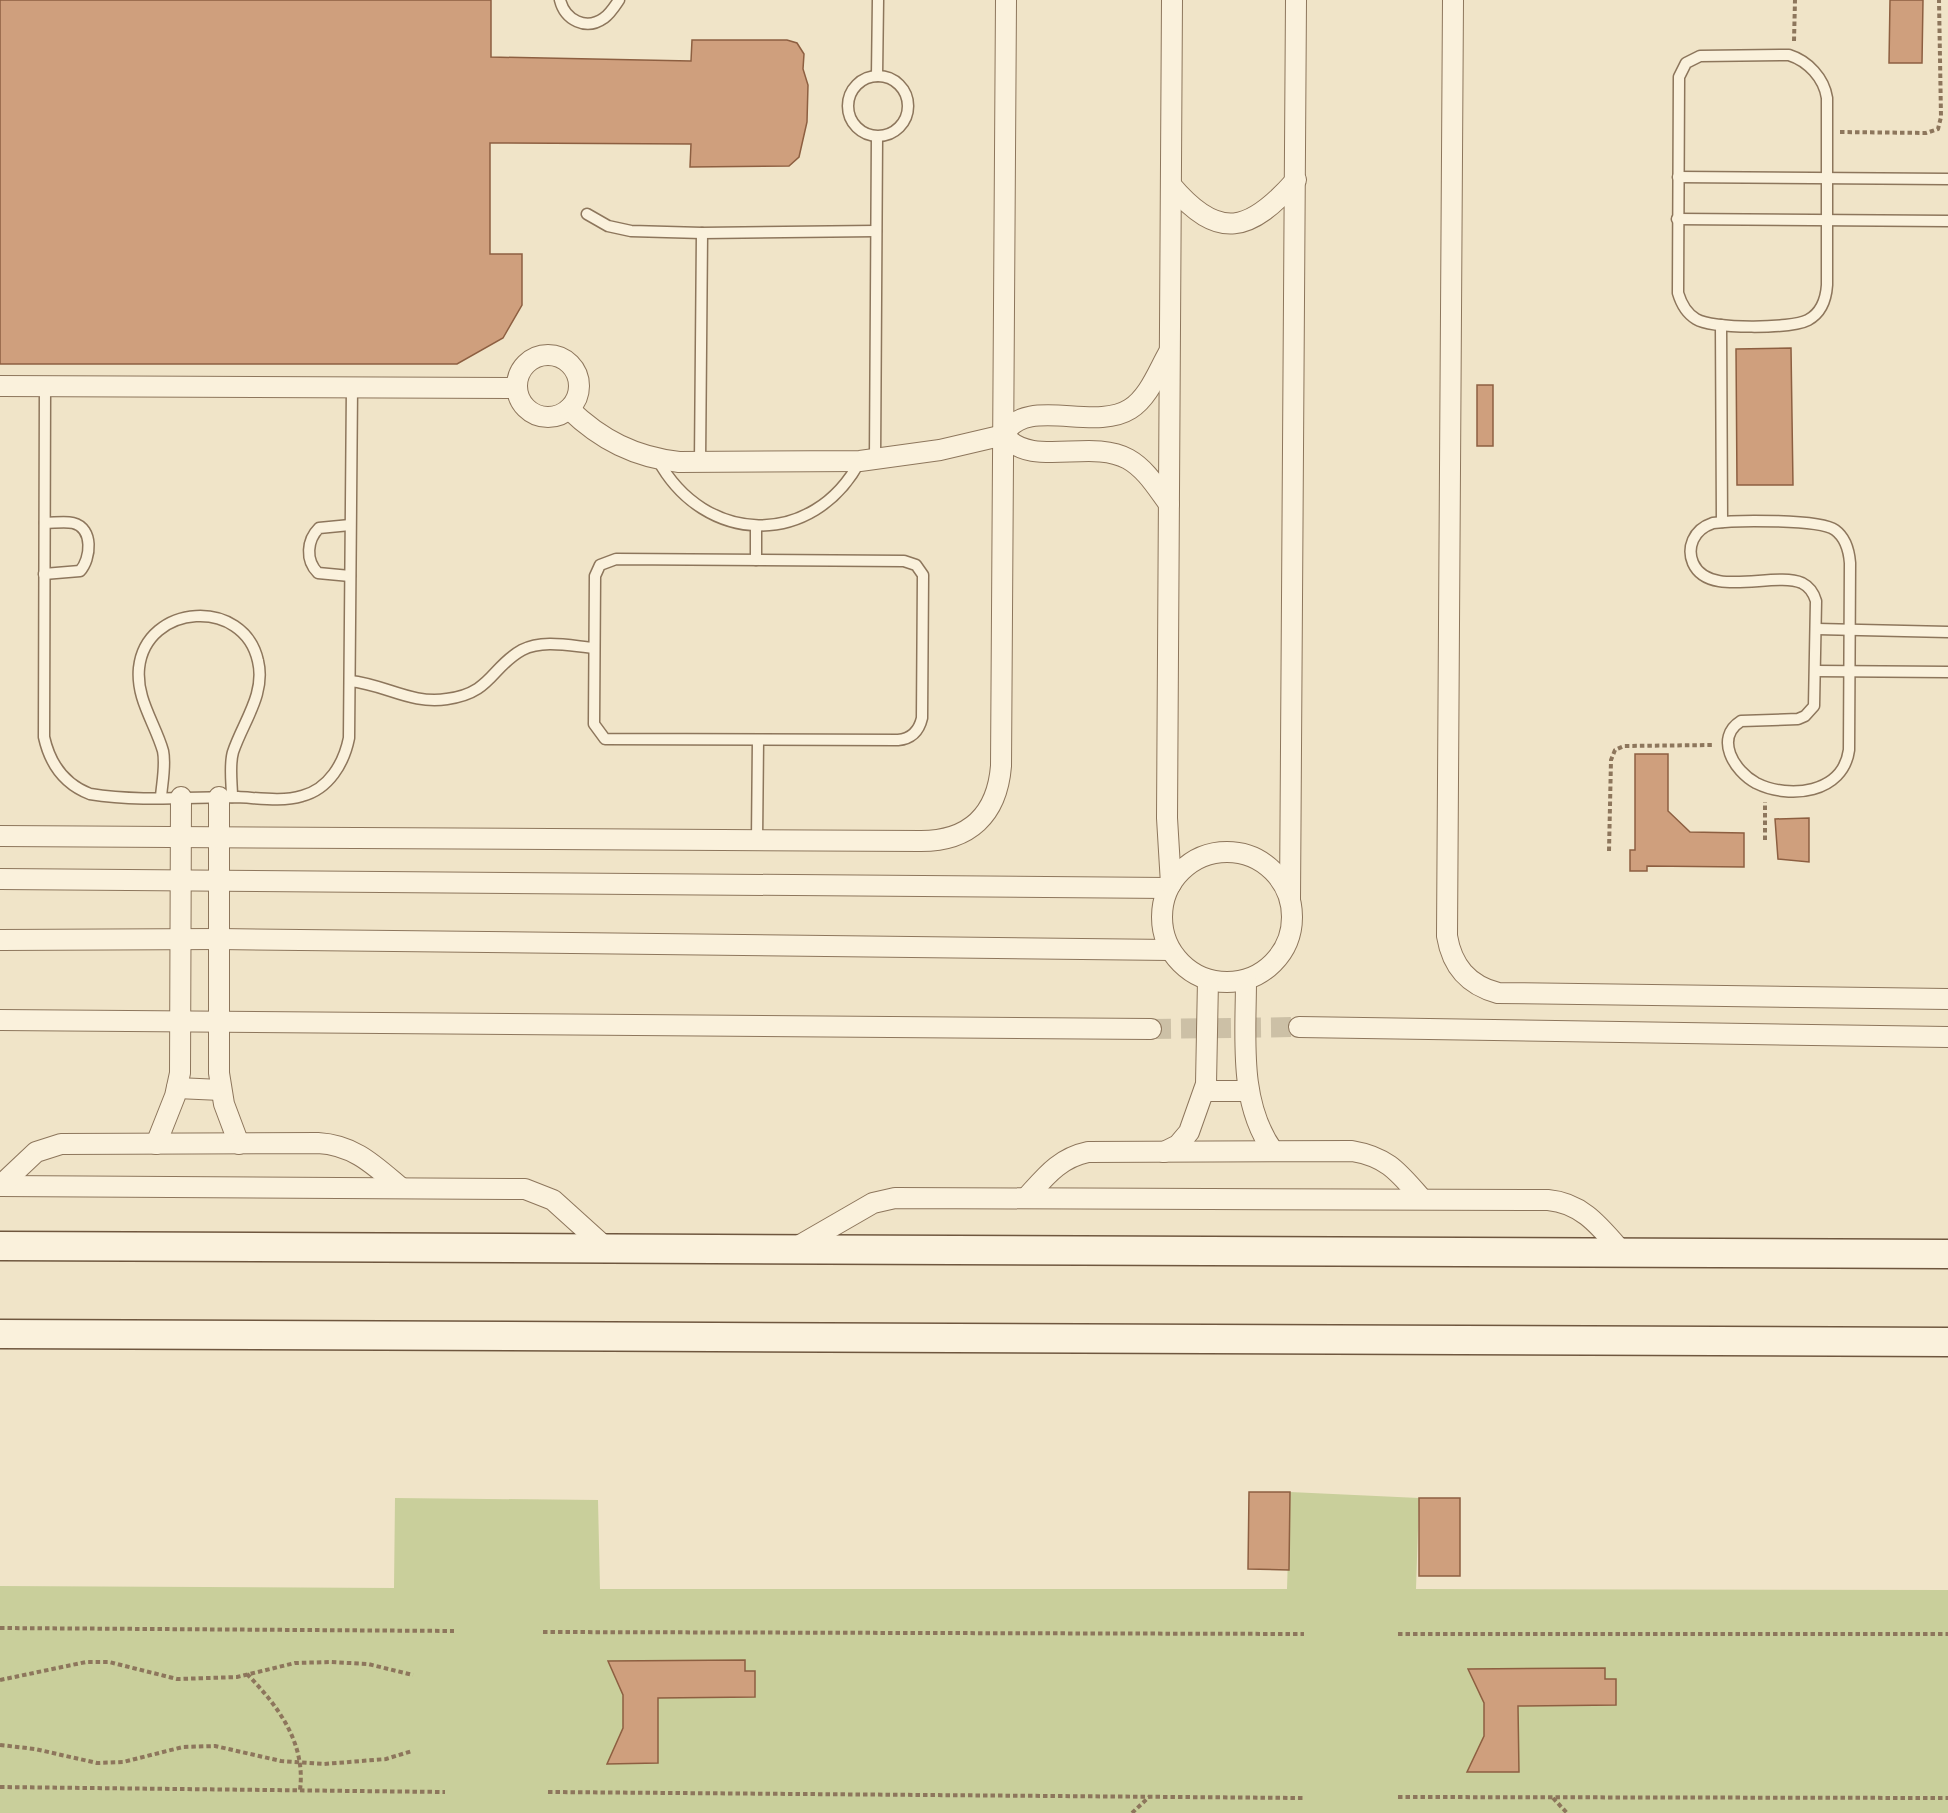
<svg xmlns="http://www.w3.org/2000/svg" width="1948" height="1813" font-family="'Roboto Serif',serif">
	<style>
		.green { fill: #c9cf9b }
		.building { fill: #cf9f7d; stroke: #8d5f41; stroke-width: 1.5 }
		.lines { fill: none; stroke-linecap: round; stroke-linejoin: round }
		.minor-tunnel { stroke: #ccc0a6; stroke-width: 20; stroke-dasharray: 20 10; stroke-linecap: butt }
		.service-casing { stroke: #8d765c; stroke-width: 13 }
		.minor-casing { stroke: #8d765c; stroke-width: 22 }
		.secondary-casing { stroke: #6f573f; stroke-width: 31 }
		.path { stroke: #8d765c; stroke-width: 4; stroke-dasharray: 4.5 3; stroke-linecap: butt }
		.service { stroke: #faf1dc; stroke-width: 10 }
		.minor { stroke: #faf1dc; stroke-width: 20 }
		.secondary { stroke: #faf1dc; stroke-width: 28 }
	</style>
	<rect width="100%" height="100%" fill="#f0e4c8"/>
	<!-- green -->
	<polygon class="green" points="1290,1492 1419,1498 1416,1589 1948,1590 1948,1813 0,1813 0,1586 394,1588 395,1498 598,1500 600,1589 1287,1589"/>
	<!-- building -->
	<g class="building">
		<polygon points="0,0 491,0 491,57 691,61 692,40 787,40 797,43 804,54 803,69 808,85 807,122 799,157 789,166 690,167 691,144 490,143 490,254 522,254 522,305 503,338 457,364 0,364"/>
		<polygon points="1890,0 1923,0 1922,63 1889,63"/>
		<polygon points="1791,348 1793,485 1737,485 1736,349"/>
		<rect x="1477" y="385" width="16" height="61"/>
		<polygon points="1635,754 1668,754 1668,811 1690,832 1744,833 1744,867 1647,866 1647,871 1630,871 1630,850 1635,850"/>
		<polygon points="1809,818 1809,862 1778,859 1775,819"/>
		<polygon points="1249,1492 1290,1492 1289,1570 1248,1569"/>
		<rect x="1419" y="1498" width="41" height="78"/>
		<polygon points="745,1660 745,1671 755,1671 755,1697 658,1698 658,1763 607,1764 623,1728 623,1695 608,1661"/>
		<polygon points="1605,1668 1605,1679 1616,1679 1616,1705 1518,1706 1519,1772 1467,1772 1484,1736 1484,1703 1468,1669"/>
	</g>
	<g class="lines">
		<!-- minor-tunnel -->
		<polyline class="minor-tunnel" points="1151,1029 1299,1027"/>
		<defs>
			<g id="service">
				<path d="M560,0C565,20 586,31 604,18C610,14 615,6 619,0"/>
				<path d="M1789,55C1808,61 1824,78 1827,98V285C1826,300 1821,313 1808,320C1791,329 1712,329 1696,319C1686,313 1681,303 1678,293L1679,77L1686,63L1700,56Z"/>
				<circle cx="878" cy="106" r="30"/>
				<polyline points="877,76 878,0"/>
				<polyline points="1678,177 1948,179"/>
				<polyline points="587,214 608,226 631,231 702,233 876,231"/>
				<polyline points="1677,219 1948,221"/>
				<polyline points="1721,325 1722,522"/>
				<path d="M45,386L44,737C50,764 64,784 90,794C138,802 190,797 238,797C258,798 283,802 302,796C329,789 344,763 349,738L352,387"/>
				<path d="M658,460C704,545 813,549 860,461"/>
				<polyline points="875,460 877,137"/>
				<polyline points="700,462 702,233"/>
				<path d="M1713,523C1735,520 1820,519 1835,530C1846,538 1849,550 1850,563L1849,750C1843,793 1790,800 1756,783C1734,771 1714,738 1741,721L1798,719L1805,716L1814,706L1816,601C1814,594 1810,587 1802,583C1774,571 1709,599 1693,563C1690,556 1690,547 1693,540C1697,531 1704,526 1713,523Z"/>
				<path d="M616,559L904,561L916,565L923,575L922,718C919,731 911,739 898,740L605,739L594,724L595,576L600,565Z"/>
				<polyline points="756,560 756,526"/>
				<path d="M44,574L80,571C91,559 94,528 73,523C65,521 54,523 45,523"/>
				<path d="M350,576L318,573C305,560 307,540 319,528L350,525"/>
				<polyline points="1817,629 1948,632"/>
				<polyline points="1816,671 1948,672"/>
				<path d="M350,681C384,684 412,705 447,699C492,693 491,667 522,650C543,639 571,646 594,648"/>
				<path d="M161,797C162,783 166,765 163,751C155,723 136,699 139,668C146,603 244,597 258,661C266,694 243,722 233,752C229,765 232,784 232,797"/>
				<polyline points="757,840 758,740"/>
			</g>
			<g id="minor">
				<path d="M1453,0L1447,936C1452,966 1468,985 1498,993L1948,999"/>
				<path d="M1171,185C1219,242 1250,232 1296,180"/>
				<circle cx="548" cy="386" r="31"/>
				<polyline points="0,386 517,388"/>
				<path d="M569,409C601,440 635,457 679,462L860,461L940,450L1004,435C1024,395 1094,432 1130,409C1149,397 1158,371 1169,352"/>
				<path d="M1004,435C1030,469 1091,438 1128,459C1146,469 1157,488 1169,504"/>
				<polyline points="219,797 219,1073 224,1104 239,1144"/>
				<path d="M0,836L921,841C969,841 997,815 1001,766L1006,0"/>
				<circle cx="1227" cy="917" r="65"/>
				<polyline points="0,879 1168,888"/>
				<polyline points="1171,884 1167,818 1172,0"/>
				<polyline points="1290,899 1296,0"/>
				<polyline points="0,940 219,939 1170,950"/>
				<path d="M1246,980C1246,1037 1238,1102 1273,1151"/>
				<polyline points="0,1020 1151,1029"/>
				<polyline points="1299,1027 1948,1037"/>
				<polyline points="177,1088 221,1090"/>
				<polyline points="1204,1091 1248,1091"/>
				<polyline points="156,1144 175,1096 180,1073 181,797"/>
				<polyline points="1164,1152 1178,1145 1189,1132 1206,1084 1208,980"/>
				<polyline points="0,1186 525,1189 553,1200 605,1247"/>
				<path d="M0,1186L36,1152L61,1144L318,1143C354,1145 374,1165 400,1187"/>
				<path d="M1026,1198C1045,1177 1059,1158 1088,1152L1352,1151C1388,1157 1399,1173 1422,1199"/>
				<path d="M795,1248L873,1203L895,1198L1548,1200C1583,1203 1601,1228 1623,1253"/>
			</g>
			<g id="secondary">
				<polyline points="0,1246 1948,1254"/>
				<polyline points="0,1334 1948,1342"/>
			</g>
		</defs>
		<!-- service casing -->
		<use href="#service" class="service-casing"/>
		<!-- minor casing -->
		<use href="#minor" class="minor-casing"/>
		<!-- secondary casing -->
		<use href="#secondary" class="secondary-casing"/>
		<!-- path -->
		<g class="path">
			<polyline points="1794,41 1795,0"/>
			<polyline points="1840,132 1926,133 1938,129 1941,117 1939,0"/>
			<polyline points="1765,840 1765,802"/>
			<polyline points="1609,851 1611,760 1615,750 1624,746 1714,745"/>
			<polyline points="0,1628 454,1631"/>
			<polyline points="543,1632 1304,1634"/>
			<polyline points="1398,1634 1948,1634"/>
			<path d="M247,1674C278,1706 306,1743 300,1790"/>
			<polyline points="0,1680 86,1662 109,1662 177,1679 237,1677 295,1663 330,1662 368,1664 413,1675"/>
			<polyline points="0,1745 35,1749 97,1763 123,1762 183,1747 215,1746 281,1761 324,1764 386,1759 412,1751"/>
			<polyline points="0,1787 445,1792"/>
			<polyline points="548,1792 1303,1798"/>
			<polyline points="1398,1797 1948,1798"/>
			<polyline points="1553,1798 1567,1813"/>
			<polyline points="1132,1813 1149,1797"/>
		</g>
		<!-- service -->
		<use href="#service" class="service"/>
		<!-- minor -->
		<use href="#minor" class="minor"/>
		<!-- secondary -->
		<use href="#secondary" class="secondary"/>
	</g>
</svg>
